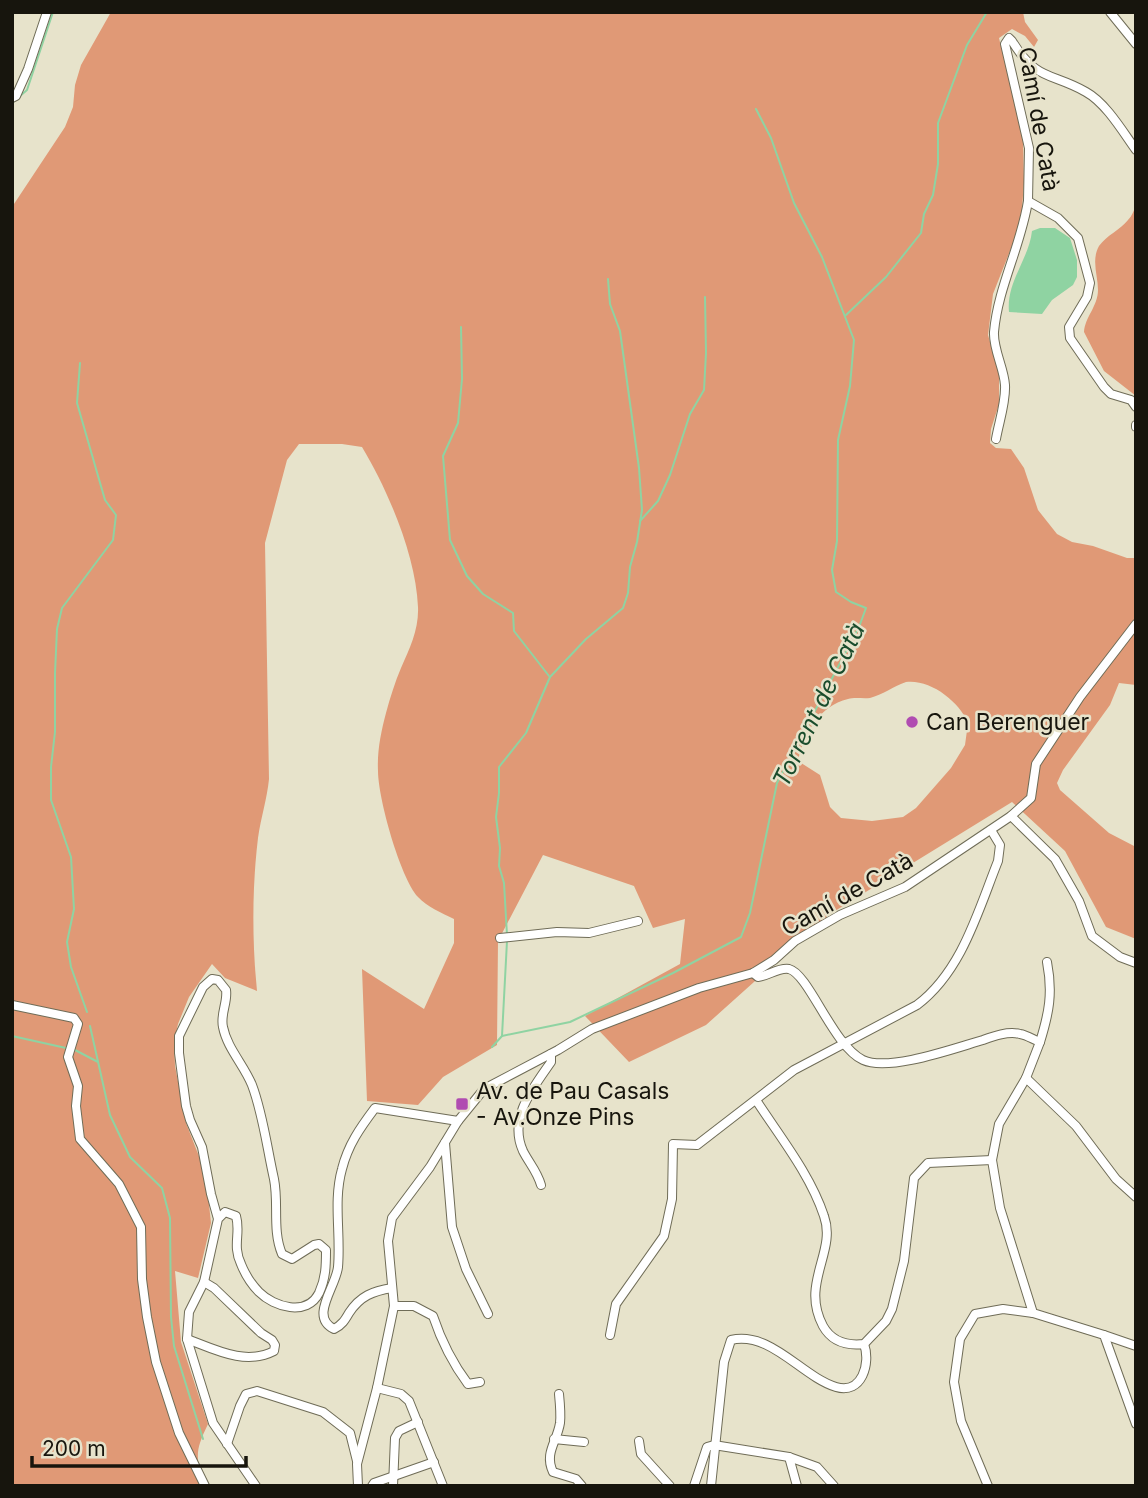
<svg xmlns="http://www.w3.org/2000/svg" width="1148" height="1498" font-family="Inter,sans-serif">
	<style>
		.forest { fill: #e09976; fill-rule: evenodd }
		.water { fill: #8fd3a2 }
		.lines { fill: none; stroke-linecap: round; stroke-linejoin: round }
		.stream { stroke: #8fd3a2; stroke-width: 2 }
		.street-casing { stroke: #6f6c57; stroke-width: 10 }
		.street { stroke: #fff; stroke-width: 8 }
		.poi-dot { fill: #b04cb1; stroke: #e7e3cb; stroke-width: 2.5 }
		.labels { text-anchor: middle; stroke-width: 5; stroke-linejoin: round; paint-order: stroke }
		.street-label { font-size: 23px; fill: #17150d; stroke: #e7e3cb }
		.poi-label { font-size: 23px; fill: #17150d; stroke: #e7e3cb; text-anchor: start }
		.water-label { font-size: 24px; font-style: italic; fill: #1a4c2c; stroke: #e7e3cb }
	</style>
	<rect width="100%" height="100%" fill="#e7e3cb"/>
	<!-- forest -->
	<g class="forest">
		<path d="M111,12H1023L1025,22L1038,40L1034,47L1025,36L1012,29L999,38L1023,138L1024,182L1021,223L993,294L988,335L999,372V404L991,429L990,443L996,448L1011,449L1024,468L1038,510L1057,534L1072,542L1093,546L1127,558H1136V685L1119,683L1110,705L1063,770L1057,783L1060,790L1109,833L1136,847V939L1106,927L1065,851L1012,802L830,914L706,1025L629,1062L585,1016L680,964L685,919L653,928L634,886L543,855L498,941L497,1045L443,1077L418,1105L367,1101L362,969L424,1009L454,943V919C442,913 427,907 418,897C400,877 378,798 378,771C377,751 381,732 386,713C390,698 395,682 401,668C410,648 419,629 418,607C416,556 388,490 362,447L342,444H299L287,460L265,543L269,779C267,799 261,817 258,838C252,888 252,941 257,991L225,978L212,964L189,997L178,1024L174,1042L175,1066L186,1123L202,1164L208,1195L211,1223L198,1278L175,1271L181,1342L208,1424C195,1451 195,1457 205,1486H12V207L65,127L73,107L75,85L81,65ZM906,682C930,679 959,701 968,723L965,745L951,768L916,808L903,817L872,821L841,818L830,807L820,775L798,761C804,734 819,706 848,699C855,697 863,699 870,698C882,695 894,686 906,682Z"/>
		<path d="M1136,205V396L1104,371L1084,332C1085,317 1098,306 1098,290C1098,276 1091,260 1099,246C1107,235 1120,230 1128,220C1132,216 1134,210 1136,205Z"/>
	</g>
	<!-- water -->
	<path class="water" d="M1040,228H1055L1070,238L1077,260V277L1073,285L1052,300L1042,314L1009,312C1006,282 1029,259 1032,231Z"/>
	<g class="lines">
		<!-- stream -->
		<g class="stream">
			<polyline points="12,103 27,90 53,12"/>
			<polyline points="846,315 886,277 921,233 924,214 933,195 938,164 938,123 967,45 987,12"/>
			<polyline points="461,327 462,379 458,423 443,456 450,540 467,576 483,594 513,613 514,631 549,676"/>
			<polyline points="80,363 77,403 105,500 116,515 113,540 62,608 57,629 55,673 55,732 51,767 51,800 71,857 74,909 67,942 71,967 87,1012"/>
			<polyline points="640,521 658,501 670,475 690,414 704,390 706,353 705,297"/>
			<polyline points="507,935 504,883 499,866 500,848 496,817 499,793 499,767 526,733 550,677 586,639 623,608 628,593 630,567 637,542 642,510 639,468 620,331 610,304 608,279"/>
			<polyline points="90,1026 110,1115 130,1157 162,1188 170,1218 171,1317 174,1346 203,1439"/>
			<polyline points="12,1036 66,1048"/>
			<polyline points="502,1036 507,941"/>
			<polyline points="492,1047 502,1036 570,1022 673,973 741,937 750,913 777,783 859,627 866,608 851,602 836,592 832,570 837,541 838,440 850,386 854,340 822,257 794,203 771,138 756,109"/>
			<polyline points="75,1050 98,1062"/>
		</g>
		<defs>
			<g id="street">
				<polyline points="1110,12 1136,44"/>
				<polyline points="12,98 16,96 28,69 47,12"/>
				<path d="M1136,150C1123,132 1106,103 1086,92C1051,72 1037,82 1012,41L1009,38L1005,44L1029,148L1028,201L1058,218L1078,238L1090,283L1087,297L1069,327L1070,338L1104,387L1111,394L1131,400L1136,407"/>
				<polyline points="1136,425 1136,427"/>
				<path d="M996,439C999,422 1006,402 1005,385C1004,368 993,349 994,332C998,287 1021,246 1028,201"/>
				<polyline points="1011,816 1055,859 1079,901 1092,936 1120,957 1136,963"/>
				<polyline points="500,938 557,932 589,933 638,921"/>
				<path d="M753,973L758,977C768,976 779,967 789,969C809,974 833,1046 863,1060C889,1072 955,1048 983,1040C994,1036 1008,1031 1020,1034C1027,1035 1034,1040 1040,1042L1026,1078L999,1124L992,1160L1000,1208L1033,1313L1104,1335L1136,1424"/>
				<polyline points="12,1005 74,1018 78,1024 68,1057 78,1086 76,1106 80,1139 119,1184 141,1227 142,1279 147,1317 156,1362 179,1433 205,1486"/>
				<path d="M1040,1042C1049,1013 1053,993 1047,962"/>
				<polyline points="1026,1078 1076,1126 1116,1179 1136,1197"/>
				<path d="M756,1100C780,1137 810,1174 824,1216C837,1252 800,1283 823,1326C832,1342 847,1346 864,1344L886,1321L892,1309L904,1261L914,1178L928,1163L992,1160"/>
				<polyline points="445,1143 452,1227 466,1269 488,1314"/>
				<path d="M541,1185C537,1171 529,1163 523,1151C508,1118 533,1088 551,1062V1054"/>
				<path d="M218,1219L225,1212L236,1216C241,1233 232,1245 241,1264C245,1274 252,1285 259,1292C274,1307 307,1317 319,1293C326,1278 326,1265 326,1250L319,1244L314,1245L292,1259L282,1254C272,1230 279,1204 274,1179C267,1148 263,1114 252,1085C244,1065 227,1048 223,1027C220,1014 228,1002 226,990L218,980L212,979L203,987L179,1036V1053L186,1106L190,1120L202,1147L211,1194L218,1219L204,1282L189,1312L187,1339L213,1423L256,1486"/>
				<path d="M392,1288C373,1291 360,1296 349,1313C345,1320 342,1325 334,1329C309,1317 336,1287 338,1267C341,1234 333,1201 342,1169C348,1145 360,1128 375,1108L458,1121"/>
				<path d="M394,1306H414L433,1316C441,1340 453,1364 468,1384L480,1382"/>
				<path d="M610,1335L616,1304L664,1236L672,1199L673,1144L697,1145L794,1070L917,1005C962,971 978,911 998,861L1000,845L991,830"/>
				<polyline points="1104,1335 1136,1346"/>
				<path d="M187,1339C214,1349 245,1366 274,1351L275,1345L272,1340L261,1333L214,1288L204,1282"/>
				<polyline points="377,1388 401,1394 409,1401 443,1486"/>
				<path d="M559,1394C560,1404 561,1414 560,1423C557,1442 544,1453 553,1472L576,1479L582,1486"/>
				<polyline points="554,1439 584,1442"/>
				<polyline points="639,1441 641,1454 670,1486"/>
				<polyline points="227,1444 240,1406 246,1394 257,1391 323,1412 350,1433 357,1461"/>
				<polyline points="789,1457 797,1486"/>
				<polyline points="358,1486 357,1464 377,1388 394,1306 388,1241 392,1218 430,1167 458,1121 484,1089 558,1050 592,1029 699,988 753,973 774,960 795,941 840,915 905,887 1011,816 1031,798 1036,764 1080,697 1136,624"/>
				<polyline points="372,1486 374,1483 434,1462"/>
				<polyline points="393,1486 395,1438 399,1431 418,1422"/>
				<polyline points="694,1486 707,1447 714,1445 789,1457 817,1467 834,1486"/>
				<path d="M711,1486L724,1362L731,1340C771,1331 801,1376 836,1387C862,1395 871,1363 864,1344"/>
				<polyline points="988,1486 961,1421 954,1382 960,1339 975,1314 1003,1309 1033,1313"/>
			</g>
		</defs>
		<!-- street casing -->
		<use href="#street" class="street-casing"/>
		<!-- street -->
		<use href="#street" class="street"/>
	</g>
	<!-- markers -->
	<g class="poi-dot">
		<circle cx="912" cy="722" r="7"/>
		<rect x="455" y="1097" width="14" height="14" rx="3.5"/>
	</g>
	<g class="labels">
		<!-- street labels -->
		<g class="street-label">
			<text transform="translate(1039 119) rotate(80)" y="8">Camí de Catà</text>
			<text transform="translate(847 894) rotate(-29)" y="8">Camí de Catà</text>
		</g>
		<!-- poi labels -->
		<g class="poi-label">
			<text x="926" y="730">Can Berenguer</text>
			<text x="476" y="1099">Av. de Pau Casals<tspan x="476" dy="26">- Av.Onze Pins</tspan></text>
		</g>
		<!-- water labels -->
		<g class="water-label">
			<text transform="translate(819 705) rotate(-64)" y="8">Torrent de Catà</text>
		</g>
	</g>
	<!-- border -->
	<rect width="1148" height="1498" fill="none" stroke="#17150d" stroke-width="28"/>
	<!-- scale -->
	<path d="M32 1456v10h214v-10" fill="none" stroke="#17150d" stroke-width="3.5"/>
	<text x="42" y="1456" font-size="21" fill="#17150d" stroke="#e7e3cb" stroke-width="5" paint-order="stroke">200 m</text>
</svg>
